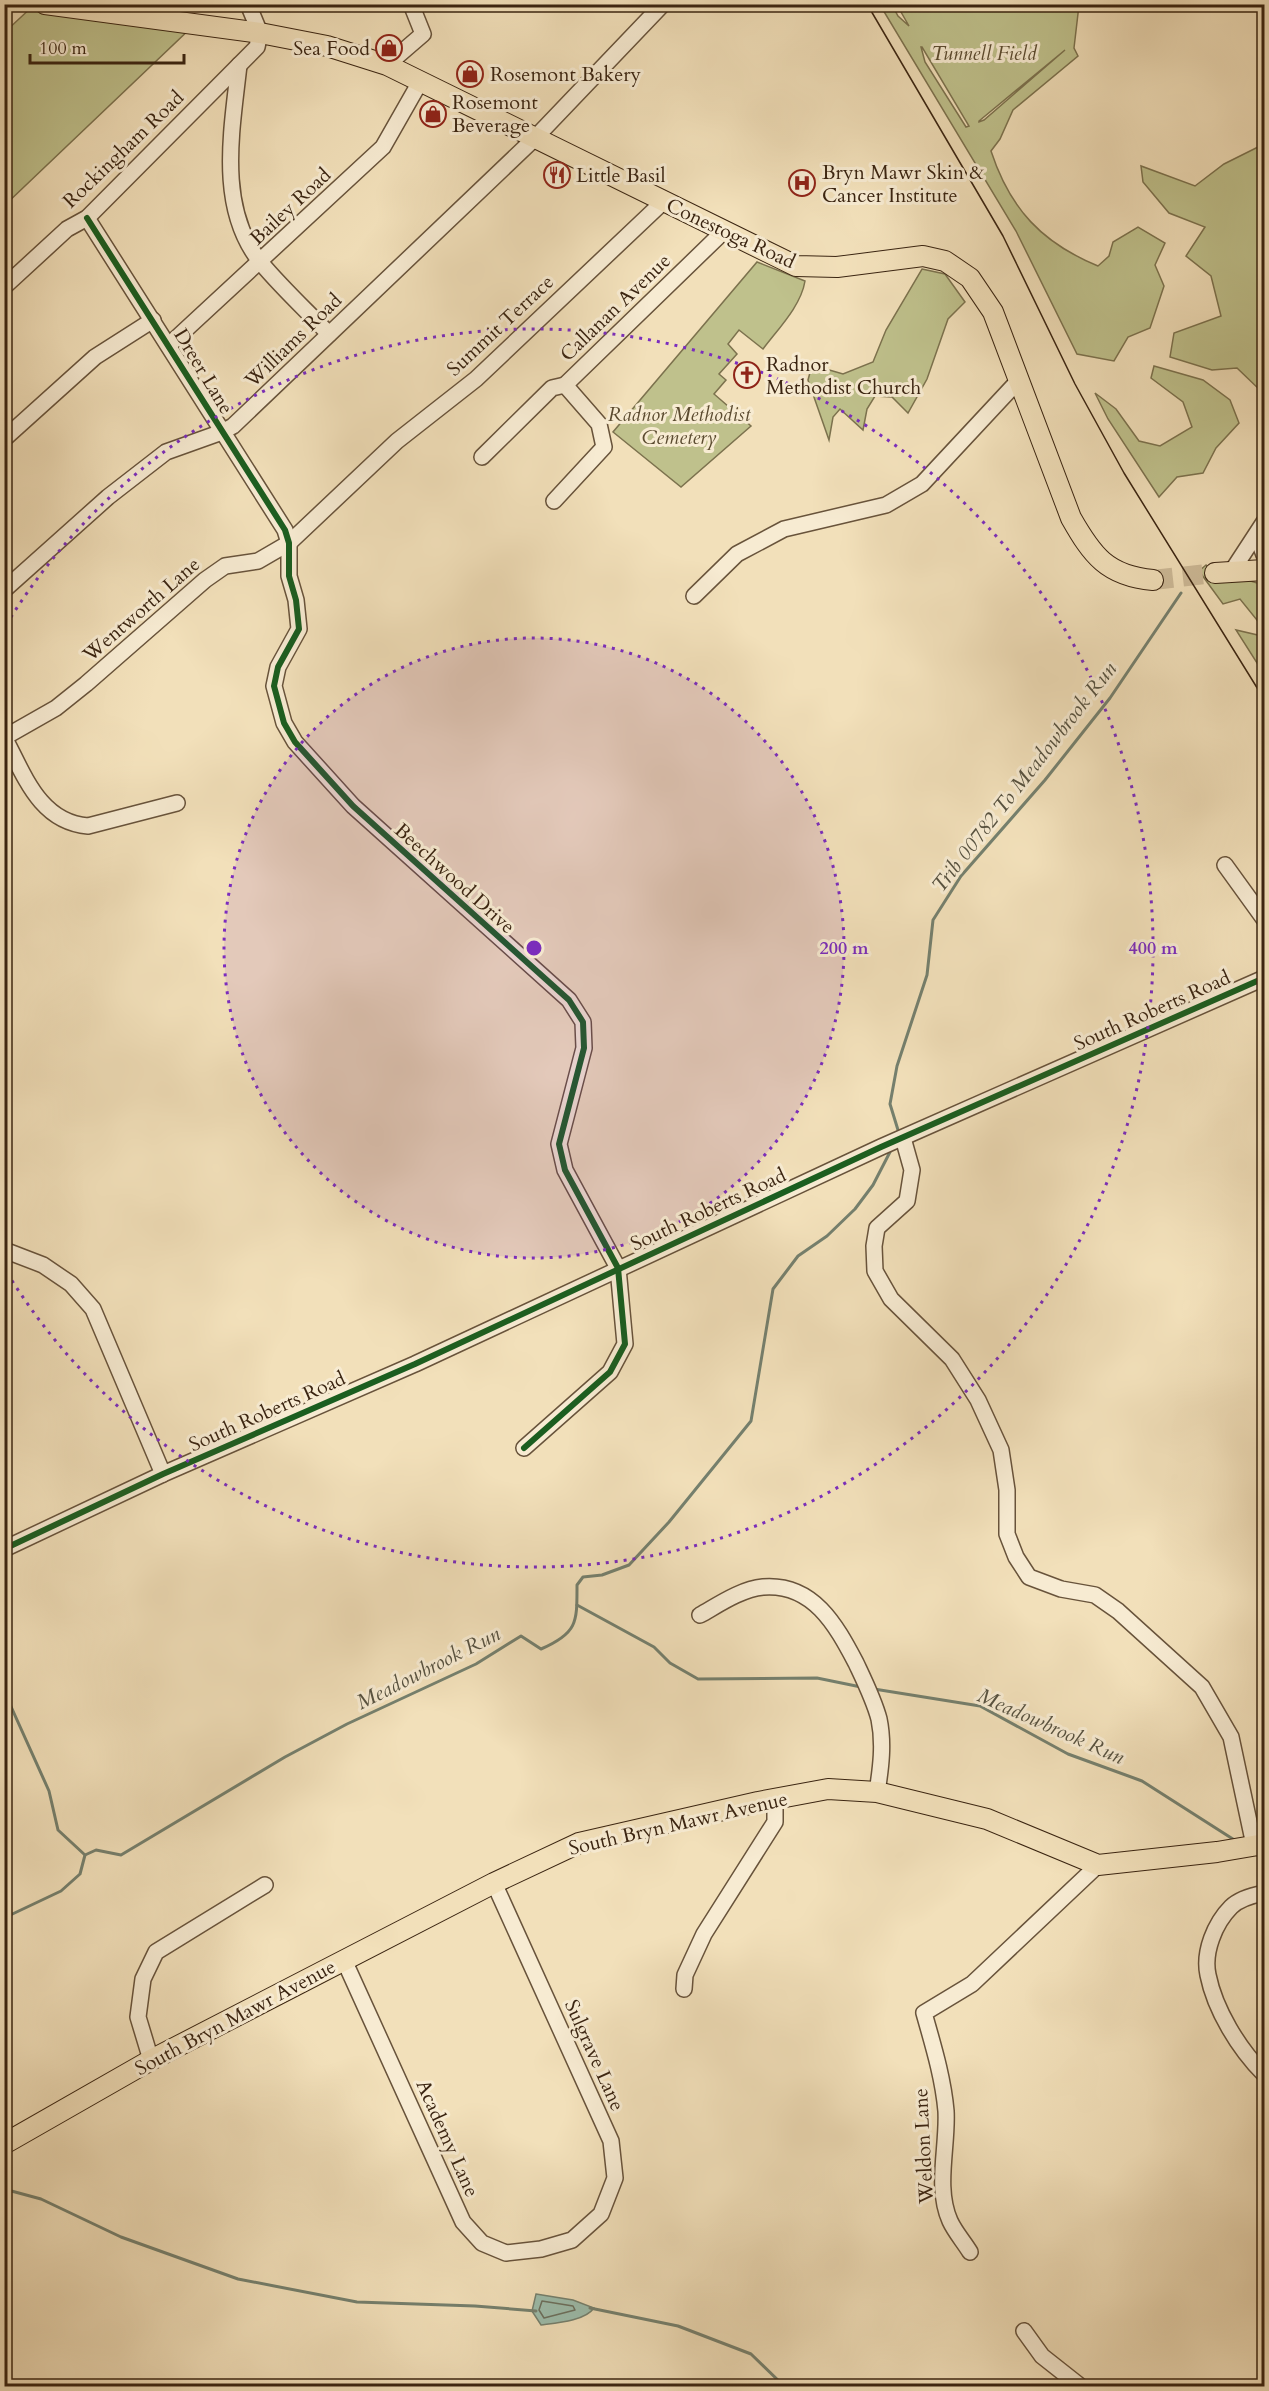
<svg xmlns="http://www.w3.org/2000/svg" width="1269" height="2391" font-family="Cardo,serif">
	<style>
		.green { fill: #bfc18c; stroke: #7c724e; stroke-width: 1.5; fill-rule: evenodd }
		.water { fill: #9cbdac; stroke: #75806e; stroke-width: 1.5 }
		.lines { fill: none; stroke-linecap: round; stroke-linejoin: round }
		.shore { stroke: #6b705e; stroke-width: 1.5 }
		.stream { stroke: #75806e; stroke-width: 3 }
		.major-tunnel { stroke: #cdba98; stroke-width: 20; stroke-dasharray: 20 10; stroke-linecap: butt }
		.minor-casing { stroke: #68533b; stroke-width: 18 }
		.major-casing { stroke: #3a2411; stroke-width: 22 }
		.minor { stroke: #f7ebd2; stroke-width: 15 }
		.major { stroke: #f2e0ba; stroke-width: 20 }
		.tram { stroke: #3a2411; stroke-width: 1.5 }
		.cycleway-casing { stroke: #f7ebd2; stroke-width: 10 }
		.cycleway { stroke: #1b5e20; stroke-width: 6 }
		.ring { fill: none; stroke: #7b2cbf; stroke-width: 3; stroke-dasharray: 3 6 }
		.labels { text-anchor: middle; stroke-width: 6; stroke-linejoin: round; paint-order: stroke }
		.poi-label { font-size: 20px; fill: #3a2411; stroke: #f7ebd2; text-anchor: start }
		.park-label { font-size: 20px; font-style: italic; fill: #5b4b30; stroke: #f7ebd2 }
		.street-label { font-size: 20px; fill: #3a2411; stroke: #f7ebd2 }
		.water-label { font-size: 21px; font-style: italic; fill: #575240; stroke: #f7ebd2 }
		.centre { fill: #7b2cbf; stroke: #f7ebd2; stroke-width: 3 }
		.ring-label { font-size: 18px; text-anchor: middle; font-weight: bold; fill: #7b2cbf; stroke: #f7ebd2; stroke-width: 6; stroke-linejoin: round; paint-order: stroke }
	</style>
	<rect width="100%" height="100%" fill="#f2e0ba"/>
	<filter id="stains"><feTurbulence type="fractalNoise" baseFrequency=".00333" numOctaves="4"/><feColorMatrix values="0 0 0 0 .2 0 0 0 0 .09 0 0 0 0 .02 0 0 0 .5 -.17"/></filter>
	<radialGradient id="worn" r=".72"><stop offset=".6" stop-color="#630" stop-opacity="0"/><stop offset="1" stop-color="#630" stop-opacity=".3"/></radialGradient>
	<!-- green -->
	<g class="green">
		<polygon points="35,4 195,24 5,205 5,32"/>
		<path d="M880,5H892L898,16L909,26L897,5H1079L1074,48L1078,56L1013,110L1000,139L991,151C1010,209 1042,243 1098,266L1109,256L1113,242L1138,227L1165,243L1155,265L1164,286L1150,328L1128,337L1114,361L1077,354L1016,231ZM921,47H922L969,126L966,127L925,62ZM1065,50L984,120L979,122V121Z"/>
		<polygon points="1264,144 1264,390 1263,393 1237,368 1212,370 1170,357 1174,333 1221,316 1211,276 1186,256 1205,227 1169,213 1143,182 1141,166 1195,186 1224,164"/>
		<path d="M757,262L805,281C801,306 778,329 763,349L739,330L728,344L737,354L719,374L726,380L714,394L751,426L681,487L613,432Z"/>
		<polygon points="922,269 945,274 965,302 948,319 927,379 908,413 892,397 875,396 867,409 863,430 840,409 833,417 829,440 808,380 812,365 843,374 873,362 886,330"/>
		<polygon points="1154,366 1203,380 1230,400 1239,423 1216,448 1203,473 1177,477 1159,497 1108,419 1095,393 1116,409 1139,441 1160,446 1192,427 1183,402 1151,378"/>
		<polygon points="1206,565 1218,581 1237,577 1264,585 1260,606 1264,611 1264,674 1236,630 1262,636 1261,625 1240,599 1223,604 1199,571"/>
	</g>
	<!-- water -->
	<path class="water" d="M536,2294L573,2300L594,2308C585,2321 556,2323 541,2325L532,2311Z"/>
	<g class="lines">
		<!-- shore -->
		<polygon class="shore" points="542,2301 573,2306 575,2310 544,2318 539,2310"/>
		<!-- stream -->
		<g class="stream">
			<polyline points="898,1130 890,1104 897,1066 927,975 933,920 961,876 1045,780 1110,698 1181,593"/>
			<polyline points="577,1605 654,1647 670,1663 698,1679 817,1678 861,1687"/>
			<polyline points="874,1689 980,1706 1068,1754 1142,1781 1236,1841"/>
			<polyline points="4,1691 49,1791 58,1830 85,1855"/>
			<polyline points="1254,1853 1264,1860"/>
			<path d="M4,1918L61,1891L80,1874L85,1855L96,1850L121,1855L285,1757L347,1724L476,1664L521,1636L541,1649C578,1633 577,1622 577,1585L583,1577L602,1575L629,1565L669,1522L751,1421L773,1289L798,1256L827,1236L855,1209L873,1185L890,1152"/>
			<polyline points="4,2189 41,2199 121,2237 238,2279 357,2302 475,2306 536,2311"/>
			<polyline points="590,2308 678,2326 751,2354 784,2386"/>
		</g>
		<!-- major-tunnel -->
		<polyline class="major-tunnel" points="1153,580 1215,573"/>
		<defs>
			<g id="minor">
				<path d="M239,65C232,130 216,209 262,264C283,289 307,311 329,334"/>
				<polyline points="387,65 423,34 411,4"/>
				<polyline points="87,218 285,530 289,543 289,576 296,600 299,629 278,667 274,686 284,723 295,742 353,806 569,1000 583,1022 584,1048 559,1144 565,1170 618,1268 625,1344 610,1372 524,1448"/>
				<polyline points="4,287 67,229 87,218 257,47 260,33 248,4"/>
				<polyline points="169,345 383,147 420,82"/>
				<polyline points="4,439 95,357 153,320"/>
				<polyline points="482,457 552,388 565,385"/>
				<polyline points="554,501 604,447 599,424 565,385 724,231"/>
				<polyline points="1257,536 1264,555"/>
				<polyline points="1232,571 1264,522"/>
				<polyline points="4,590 108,497 166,452 222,432 233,426 536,137 663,4"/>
				<polyline points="694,596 737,554 784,529 886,505 922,484 1019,380"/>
				<path d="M4,737C24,774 39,822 88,826L177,803"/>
				<polyline points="5,737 56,708 86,684 205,580 225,566 258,561 289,543 397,441 476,379 664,201"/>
				<polyline points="1225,865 1264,919"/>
				<polyline points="903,1138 912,1170 907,1201 877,1228 874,1246 875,1271 891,1299 952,1359 978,1400 1001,1450 1007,1490 1007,1534 1016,1557 1029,1577 1061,1589 1095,1595 1118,1611 1202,1687 1231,1737 1254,1845"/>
				<polyline points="4,1250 43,1265 71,1284 93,1309 163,1474"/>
				<polyline points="4,1549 163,1474 415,1364 881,1147 1264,978"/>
				<path d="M700,1615C718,1605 741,1589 763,1587C813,1583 836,1625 856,1663C864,1680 874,1700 879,1719C884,1743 881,1767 877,1792"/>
				<path d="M1264,1893C1254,1895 1239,1899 1231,1907C1215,1923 1203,1952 1208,1975C1215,2010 1239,2049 1264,2074"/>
				<polyline points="344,1960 463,2222 482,2243 506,2253 541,2249 572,2240 601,2214 615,2178 611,2141 494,1883"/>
				<polyline points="684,1989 685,1975 704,1934 775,1822 775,1799"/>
				<polyline points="151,2060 138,2017 143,1979 156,1952 265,1885"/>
				<path d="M970,2252C964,2242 955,2232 950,2221C935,2188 948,2146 946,2111C943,2077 933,2045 924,2013L972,1984L1098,1865"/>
				<polyline points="1024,2331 1042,2356 1080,2386"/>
			</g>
			<g id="major">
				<path d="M45,4L260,33L327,46L387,65L796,266L837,267L923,256L945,261L970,278L993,312L1001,333L1071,518C1092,555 1107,576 1153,580"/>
				<polyline points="1215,573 1264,570"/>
				<polyline points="4,2144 151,2060 494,1883 579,1843 758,1802 828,1789 877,1792 987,1819 1098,1865 1217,1852 1264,1844"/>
			</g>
		</defs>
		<!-- minor casing -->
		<use href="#minor" class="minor-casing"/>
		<!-- major casing -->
		<use href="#major" class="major-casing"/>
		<!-- minor -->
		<use href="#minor" class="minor"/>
		<!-- major -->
		<use href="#major" class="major"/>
		<!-- tram -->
		<polyline class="tram" points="867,4 1003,236 1075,384 1124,473 1264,699"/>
		<defs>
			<g id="cycleway">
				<polyline points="87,218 285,530 289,543 289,576 296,600 299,629 278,667 274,686 284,723 295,742 353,806 569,1000 583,1022 584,1048 559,1144 565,1170 618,1268 625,1344 610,1372 524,1448"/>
				<polyline points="4,1549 163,1474 415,1364 881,1147 1264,978"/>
			</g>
		</defs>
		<!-- cycleway casing -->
		<use href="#cycleway" class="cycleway-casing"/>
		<!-- cycleway -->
		<use href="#cycleway" class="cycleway"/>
	</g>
	<!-- distance rings -->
	<circle cx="534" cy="948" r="310" fill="#7b2cbf" fill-opacity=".12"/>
	<g class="ring">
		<circle cx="534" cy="948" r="310"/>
		<path d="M6 625A619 619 0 1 1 6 1271"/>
	</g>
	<!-- icons -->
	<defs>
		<symbol id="shop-ring" viewBox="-11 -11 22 22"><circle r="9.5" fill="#f7ebd2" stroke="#8f2418" stroke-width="1.5"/><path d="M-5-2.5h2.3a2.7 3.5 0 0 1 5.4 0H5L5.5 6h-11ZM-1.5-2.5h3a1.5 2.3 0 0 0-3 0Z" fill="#8f2418"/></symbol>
		<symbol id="restaurant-ring" viewBox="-11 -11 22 22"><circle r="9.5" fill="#f7ebd2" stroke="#8f2418" stroke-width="1.5"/><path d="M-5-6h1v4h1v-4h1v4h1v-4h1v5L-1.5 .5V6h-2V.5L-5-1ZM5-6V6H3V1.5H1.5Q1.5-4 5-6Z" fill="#8f2418"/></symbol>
		<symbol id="hospital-ring" viewBox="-11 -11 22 22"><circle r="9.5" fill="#f7ebd2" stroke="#8f2418" stroke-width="1.5"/><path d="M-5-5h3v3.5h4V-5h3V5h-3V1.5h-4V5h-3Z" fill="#8f2418"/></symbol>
		<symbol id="church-ring" viewBox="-11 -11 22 22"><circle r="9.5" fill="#f7ebd2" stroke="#8f2418" stroke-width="1.5"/><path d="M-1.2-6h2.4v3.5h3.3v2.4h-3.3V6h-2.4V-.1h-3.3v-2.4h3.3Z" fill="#8f2418"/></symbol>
	</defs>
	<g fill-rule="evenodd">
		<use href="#shop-ring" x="374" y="33" width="30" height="30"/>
		<use href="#shop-ring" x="455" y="59" width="30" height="30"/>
		<use href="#shop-ring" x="418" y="99" width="30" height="30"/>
		<use href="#restaurant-ring" x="542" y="160" width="30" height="30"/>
		<use href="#hospital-ring" x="787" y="168" width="30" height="30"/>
		<use href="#church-ring" x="732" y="360" width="30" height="30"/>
	</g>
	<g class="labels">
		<!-- poi labels -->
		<g class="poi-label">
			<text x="370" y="55" text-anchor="end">Sea Food</text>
			<text x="490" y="81">Rosemont Bakery</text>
			<text x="452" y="109">Rosemont<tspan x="452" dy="23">Beverage</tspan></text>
			<text x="822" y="179">Bryn Mawr Skin &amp;<tspan x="822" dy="23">Cancer Institute</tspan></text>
			<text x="576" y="182">Little Basil</text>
			<text x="766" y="371">Radnor<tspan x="766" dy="23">Methodist Church</tspan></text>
		</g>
		<!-- park labels -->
		<g class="park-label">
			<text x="984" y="60">Tunnell Field</text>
			<text x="679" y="421">Radnor Methodist<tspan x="679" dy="23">Cemetery</tspan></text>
		</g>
		<!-- street labels -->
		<g class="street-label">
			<text transform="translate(123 149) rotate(-44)" y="7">Rockingham Road</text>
			<text transform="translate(290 206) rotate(-43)" y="7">Bailey Road</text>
			<text transform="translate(731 233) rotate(25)" y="7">Conestoga Road</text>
			<text transform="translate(615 307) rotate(-44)" y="7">Callanan Avenue</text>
			<text transform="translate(500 325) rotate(-43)" y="7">Summit Terrace</text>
			<text transform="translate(293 340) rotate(-44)" y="7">Williams Road</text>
			<text transform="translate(204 371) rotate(59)" y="7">Dreer Lane</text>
			<text transform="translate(141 609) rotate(-41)" y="7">Wentworth Lane</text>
			<text transform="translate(455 878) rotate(42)" y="7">Beechwood Drive</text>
			<text transform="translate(1152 1010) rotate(-24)" y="7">South Roberts Road</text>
			<text transform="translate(708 1209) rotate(-25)" y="7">South Roberts Road</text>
			<text transform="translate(267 1411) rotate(-24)" y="7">South Roberts Road</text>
			<text transform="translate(678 1823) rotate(-13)" y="7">South Bryn Mawr Avenue</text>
			<text transform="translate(235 2017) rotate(-28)" y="7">South Bryn Mawr Avenue</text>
			<text transform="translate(595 2055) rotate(66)" y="7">Sulgrave Lane</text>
			<text transform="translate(448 2138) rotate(66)" y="7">Academy Lane</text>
			<text transform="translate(923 2146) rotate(-93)" y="7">Weldon Lane</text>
		</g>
		<!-- water labels -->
		<g class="water-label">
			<text transform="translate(1024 777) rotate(-52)" y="7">Trib 00782 To Meadowbrook Run</text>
			<text transform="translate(428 1668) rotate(-27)" y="7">Meadowbrook Run</text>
			<text transform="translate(1051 1726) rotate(24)" y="7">Meadowbrook Run</text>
		</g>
	</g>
	<circle cx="534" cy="948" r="9" class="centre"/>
	<g class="ring-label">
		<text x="844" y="954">200 m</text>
		<text x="1153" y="954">400 m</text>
	</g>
	<!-- margin -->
	<rect width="1269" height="2391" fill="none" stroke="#f2e0ba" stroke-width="24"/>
	<rect x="6" y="6" width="1257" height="2379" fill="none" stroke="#3a2411" stroke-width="3"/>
	<rect x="12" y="12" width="1245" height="2367" fill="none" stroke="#3a2411" stroke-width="1.5"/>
	<!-- scale -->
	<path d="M30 54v9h154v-9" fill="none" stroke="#3a2411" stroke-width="3"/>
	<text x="39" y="54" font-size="18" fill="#3a2411" stroke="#f7ebd2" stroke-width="4.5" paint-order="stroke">100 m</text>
	<rect width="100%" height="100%" filter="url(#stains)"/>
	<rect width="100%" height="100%" fill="url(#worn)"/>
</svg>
